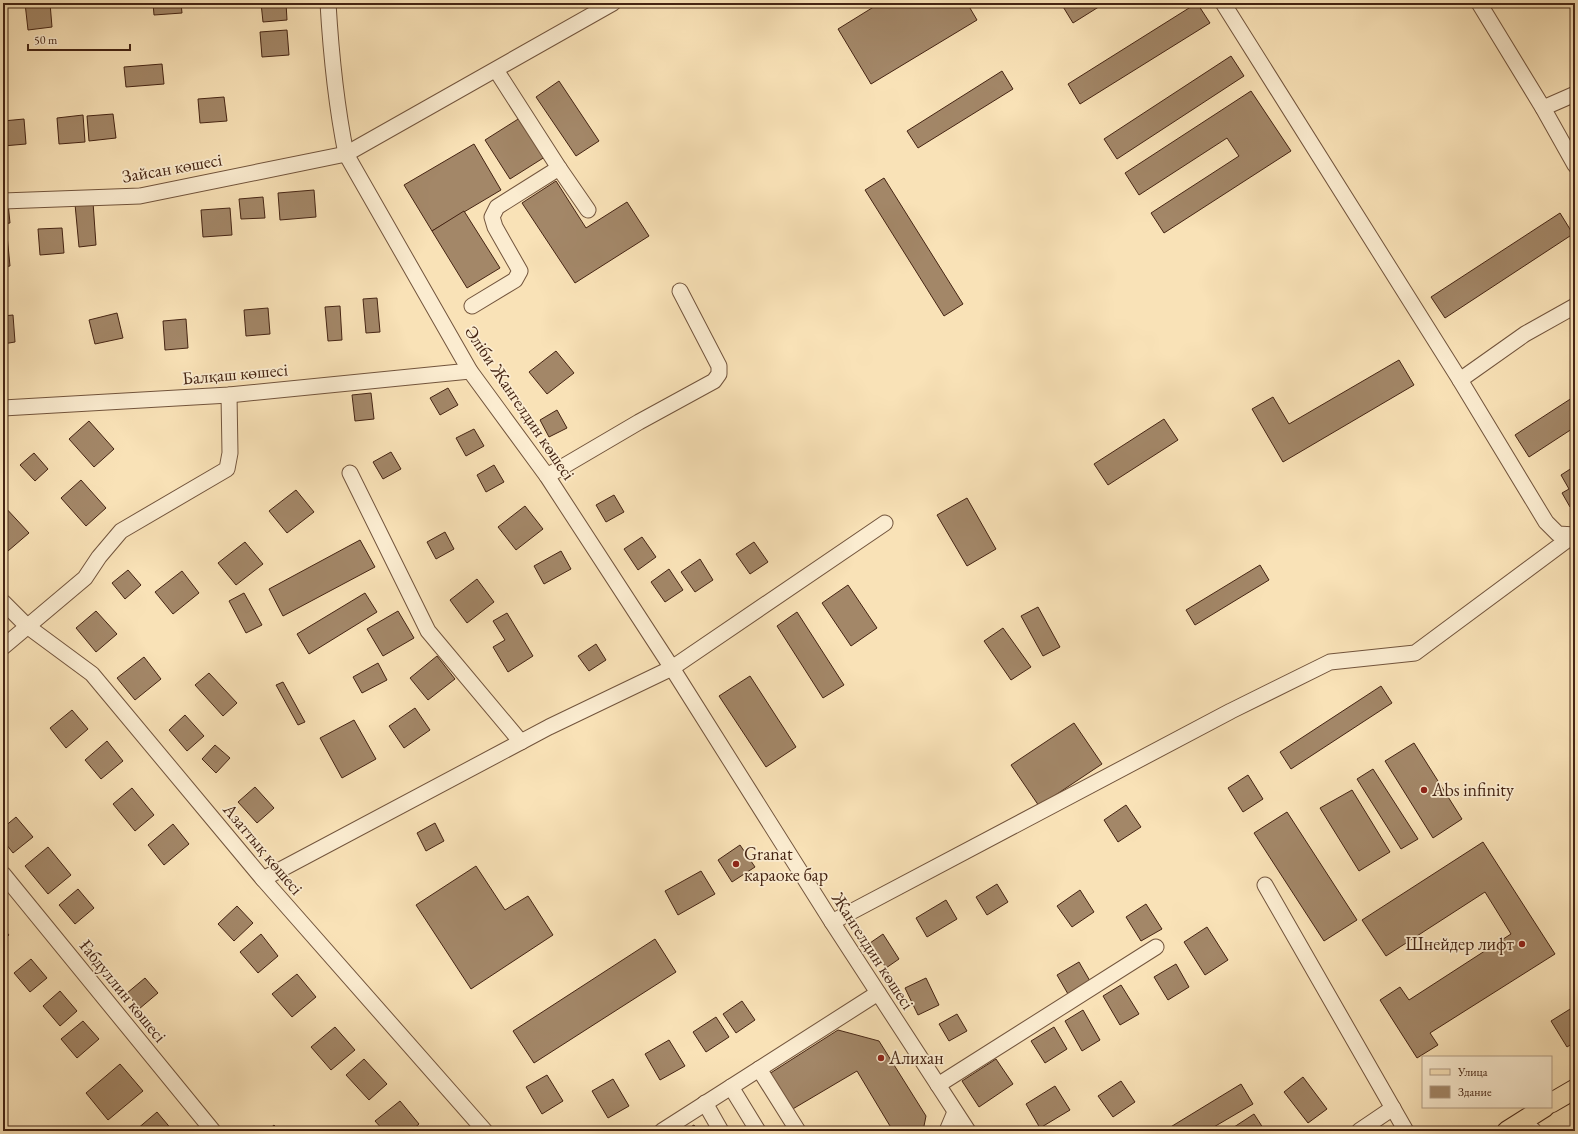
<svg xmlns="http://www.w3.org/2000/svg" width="1578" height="1134" font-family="'EB Garamond',serif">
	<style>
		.building { fill: #a38768; stroke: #452413 }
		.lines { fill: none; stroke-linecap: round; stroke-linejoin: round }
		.minor-casing { stroke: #72543c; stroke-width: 17 }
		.major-casing { stroke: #452413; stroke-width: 21 }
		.minor { stroke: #fbecd0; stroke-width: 15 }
		.major { stroke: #f9e2b7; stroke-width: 19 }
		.poi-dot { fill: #8f2418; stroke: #fbecd0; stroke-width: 1.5 }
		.labels { text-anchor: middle; stroke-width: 3.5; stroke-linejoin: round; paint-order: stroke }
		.street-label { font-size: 18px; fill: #452413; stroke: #fbecd0 }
		.poi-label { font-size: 18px; fill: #452413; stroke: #fbecd0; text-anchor: start }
	</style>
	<rect width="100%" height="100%" fill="#f9e2b7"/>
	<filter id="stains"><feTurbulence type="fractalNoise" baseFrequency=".005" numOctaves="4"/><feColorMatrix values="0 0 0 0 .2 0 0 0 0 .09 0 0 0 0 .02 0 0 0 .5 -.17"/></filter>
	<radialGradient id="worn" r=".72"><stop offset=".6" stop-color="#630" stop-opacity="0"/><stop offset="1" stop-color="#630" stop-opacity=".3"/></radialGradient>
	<!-- building -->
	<g class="building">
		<polygon points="25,3 50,3 52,27 28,30"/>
		<polygon points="153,3 181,3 182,13 154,15"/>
		<polygon points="261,3 286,3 287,20 263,22"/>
		<polygon points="880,3 967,3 977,20 871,84 838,29"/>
		<polygon points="1065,3 1105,3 1073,23 1062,5"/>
		<polygon points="1197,3 1210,23 1080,104 1068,84"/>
		<polygon points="287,30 289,55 262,57 260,32"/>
		<polygon points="1231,56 1244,76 1117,159 1104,139"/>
		<polygon points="162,64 164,84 126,87 124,67"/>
		<polygon points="1002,71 1013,89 918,148 907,131"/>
		<polygon points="559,81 599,141 576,156 536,97"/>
		<polygon points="1251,91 1291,151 1164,233 1151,213 1239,156 1227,138 1139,195 1125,173"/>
		<polygon points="224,97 227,121 200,123 198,99"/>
		<polygon points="113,114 116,138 89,141 87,116"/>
		<polygon points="83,115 85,142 59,144 57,118"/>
		<polygon points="523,116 548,155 510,179 485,140"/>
		<polygon points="24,119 26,144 3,146 3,121"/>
		<polygon points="474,144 501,190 432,231 404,185"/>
		<polygon points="884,178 963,304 944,316 865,190"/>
		<polygon points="556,181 586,228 627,202 649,236 575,283 522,203"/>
		<polygon points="314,190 316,217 280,220 278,193"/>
		<polygon points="263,197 265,218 241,219 239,199"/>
		<polygon points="93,202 96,245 79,247 75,204"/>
		<polygon points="3,203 8,203 10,223 3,224"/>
		<polygon points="230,208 232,235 203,237 201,210"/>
		<polygon points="464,211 500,268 467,288 432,231"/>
		<polygon points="1560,213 1573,234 1445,318 1431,297"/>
		<polygon points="62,228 64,253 40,255 38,229"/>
		<polygon points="7,235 10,266 3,267 3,236"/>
		<polygon points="377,298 380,332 366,333 363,299"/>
		<polygon points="340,306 342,340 328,341 325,307"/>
		<polygon points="268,308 270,334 246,336 244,310"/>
		<polygon points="117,313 123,338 95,344 89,320"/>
		<polygon points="13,315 15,342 3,344 3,316"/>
		<polygon points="186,319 188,348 165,350 163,321"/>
		<polygon points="556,351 574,373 547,394 529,372"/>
		<polygon points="1399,360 1414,385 1283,462 1252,409 1273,397 1289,424"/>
		<polygon points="448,388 458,405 440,415 430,398"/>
		<polygon points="371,393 374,419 355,421 352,395"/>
		<polygon points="1575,396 1575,427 1529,457 1515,435"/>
		<polygon points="557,410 567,428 549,437 540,420"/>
		<polygon points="1164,419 1178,440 1108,485 1094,464"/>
		<polygon points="89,421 114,449 94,467 69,439"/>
		<polygon points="474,429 484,446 466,456 456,438"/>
		<polygon points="391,452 401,469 383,479 373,462"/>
		<polygon points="34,453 48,469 35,481 20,465"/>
		<polygon points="494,465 504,482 486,492 477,475"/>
		<polygon points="1575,466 1575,504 1570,507 1562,493 1569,489 1561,475"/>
		<polygon points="81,480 106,508 86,526 61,498"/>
		<polygon points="296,490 314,512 287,533 269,511"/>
		<polygon points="614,495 624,512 606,522 596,505"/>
		<polygon points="967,498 996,549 967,566 937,515"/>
		<polygon points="3,505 29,533 8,551 3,545"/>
		<polygon points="525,506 543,529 516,550 498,527"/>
		<polygon points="445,532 454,549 436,559 427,542"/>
		<polygon points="642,537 656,557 638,570 624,549"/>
		<polygon points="360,540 375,567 283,616 269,589"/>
		<polygon points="245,542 263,564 236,585 218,563"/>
		<polygon points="754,542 768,562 750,574 736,554"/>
		<polygon points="561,551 571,569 544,584 534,566"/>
		<polygon points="700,559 713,580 695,592 681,572"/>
		<polygon points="1260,565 1269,580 1195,625 1186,610"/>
		<polygon points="669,569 683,590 665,602 651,582"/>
		<polygon points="128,570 141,585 125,599 112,583"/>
		<polygon points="182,571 199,593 173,614 155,592"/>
		<polygon points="477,579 494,602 467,623 450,600"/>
		<polygon points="848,585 877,628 851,646 822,603"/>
		<polygon points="244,593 262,625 246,633 229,601"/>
		<polygon points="365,593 377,612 309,654 297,634"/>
		<polygon points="1038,607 1060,647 1043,656 1021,616"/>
		<polygon points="96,611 117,634 96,652 76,628"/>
		<polygon points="398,611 414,638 383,656 367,629"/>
		<polygon points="797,612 844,685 823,698 777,626"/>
		<polygon points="507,613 533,656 508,672 493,647 505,640 493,621"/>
		<polygon points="1003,628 1031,667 1011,680 984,641"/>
		<polygon points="596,644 606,660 589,671 578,656"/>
		<polygon points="437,656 455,679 428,700 410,678"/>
		<polygon points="144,657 161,679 135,700 117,678"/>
		<polygon points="378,663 387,680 362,693 353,677"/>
		<polygon points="209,673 237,703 223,716 195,685"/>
		<polygon points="750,676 796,747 766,767 719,696"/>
		<polygon points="283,682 305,722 298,725 276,685"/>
		<polygon points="1381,686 1392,703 1291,769 1280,752"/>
		<polygon points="415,708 430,730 404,748 389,726"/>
		<polygon points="72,710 88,729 66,748 50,728"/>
		<polygon points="185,715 204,736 187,751 169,730"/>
		<polygon points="354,720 376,759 342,778 320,738"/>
		<polygon points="1074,723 1102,764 1039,806 1011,765"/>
		<polygon points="107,741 123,761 101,779 85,760"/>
		<polygon points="1414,743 1462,819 1433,838 1385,761"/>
		<polygon points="215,745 230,758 216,773 202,759"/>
		<polygon points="1373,769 1418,839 1401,849 1357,779"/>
		<polygon points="1248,775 1263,799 1243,812 1228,788"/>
		<polygon points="255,787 274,808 257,823 238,802"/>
		<polygon points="132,788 154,815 135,831 113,804"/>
		<polygon points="1352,790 1390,852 1359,871 1320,808"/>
		<polygon points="1126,805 1141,827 1118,842 1104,820"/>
		<polygon points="1287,812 1357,920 1324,941 1254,833"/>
		<polygon points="16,817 33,837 13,853 3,840 3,828"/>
		<polygon points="435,823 444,841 426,851 417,833"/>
		<polygon points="173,824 189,844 164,865 148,845"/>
		<polygon points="1483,842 1555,954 1430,1033 1438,1045 1417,1058 1380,1000 1400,987 1409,1000 1511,934 1485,892 1386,956 1362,920"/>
		<polygon points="740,845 755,867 732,882 718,860"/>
		<polygon points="48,847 71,875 48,894 25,866"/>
		<polygon points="1575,854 1575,862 1571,857"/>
		<polygon points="476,866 505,910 528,896 553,935 471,989 416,905"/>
		<polygon points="701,871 715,894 678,915 665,891"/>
		<polygon points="997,884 1008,902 987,915 976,897"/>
		<polygon points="78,889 94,908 75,924 59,905"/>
		<polygon points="1080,890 1094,912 1072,927 1057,906"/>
		<polygon points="946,900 957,919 927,937 916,918"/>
		<polygon points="1146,904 1162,929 1141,941 1126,917"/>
		<polygon points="237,906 253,923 234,941 218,924"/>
		<polygon points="1207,927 1228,960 1205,975 1184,942"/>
		<polygon points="3,928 9,935 3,940"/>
		<polygon points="261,934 278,956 258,973 240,952"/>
		<polygon points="883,934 899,959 886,968 870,943"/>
		<polygon points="655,939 676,972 534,1063 513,1031"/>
		<polygon points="31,959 47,978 30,992 14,973"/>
		<polygon points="1079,962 1090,981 1068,994 1057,975"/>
		<polygon points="1176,964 1189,987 1168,1000 1154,977"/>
		<polygon points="297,974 316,997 292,1017 272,994"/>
		<polygon points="145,978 158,993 139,1009 127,993"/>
		<polygon points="926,978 939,1005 918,1015 905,988"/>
		<polygon points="1121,985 1139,1014 1120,1025 1103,996"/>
		<polygon points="60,991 77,1011 60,1026 43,1006"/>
		<polygon points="742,1001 755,1020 736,1033 723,1014"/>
		<polygon points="1575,1006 1575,1042 1567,1047 1551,1021"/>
		<polygon points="1083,1010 1100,1040 1082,1051 1065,1021"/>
		<polygon points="957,1014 967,1031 949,1041 939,1024"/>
		<polygon points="716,1017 729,1037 706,1052 693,1032"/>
		<polygon points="83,1021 99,1039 77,1058 61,1039"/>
		<polygon points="335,1027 355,1050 331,1070 311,1047"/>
		<polygon points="1054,1027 1067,1049 1045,1063 1031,1041"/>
		<polygon points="838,1030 879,1041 926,1116 923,1131 893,1131 857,1071 791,1110 769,1074"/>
		<polygon points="669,1040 685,1066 660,1080 645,1054"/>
		<polygon points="364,1059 387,1084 369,1100 346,1075"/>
		<polygon points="996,1059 1013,1084 979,1107 962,1081"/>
		<polygon points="120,1064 143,1091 108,1120 86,1093"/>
		<polygon points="547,1075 563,1101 542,1114 526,1087"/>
		<polygon points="1303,1077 1327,1109 1308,1123 1284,1092"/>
		<polygon points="613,1079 629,1106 608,1118 592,1091"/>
		<polygon points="1121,1081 1135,1102 1113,1117 1098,1096"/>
		<polygon points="1241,1084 1253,1104 1207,1131 1164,1131"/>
		<polygon points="1055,1086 1070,1110 1040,1128 1026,1104"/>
		<polygon points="400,1101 419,1124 411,1131 384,1131 375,1121"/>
		<polygon points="157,1112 173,1131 137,1131 136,1130"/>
		<polygon points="1254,1114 1265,1131 1228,1131"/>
		<polygon points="274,1125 280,1131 267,1131"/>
		<polygon points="694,1125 698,1131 684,1131"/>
		<polygon points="22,1127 25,1131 17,1131"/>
	</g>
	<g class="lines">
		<defs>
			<g id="minor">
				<path d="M328,3C331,54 336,104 346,154L470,371L547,476L672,668L832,922L968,1131"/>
				<polyline points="1223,3 1460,380"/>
				<polyline points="1479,3 1543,108 1575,165"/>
				<polyline points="496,70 559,168 588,210"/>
				<polyline points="1543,108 1575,94"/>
				<polyline points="3,201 140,196 346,154 613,3"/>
				<polyline points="472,306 515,280 520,271 495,227 492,217 497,207 559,168"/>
				<polyline points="1575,306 1525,334 1460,380 1546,522 1558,534 1575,535"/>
				<polyline points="3,408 229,395 470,371"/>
				<polyline points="350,473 428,631 521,742"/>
				<polyline points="547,476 639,422 714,381 719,374 719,366 680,291"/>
				<polyline points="3,602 27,626 92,674 263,879 485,1131"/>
				<polyline points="3,647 85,578 99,557 121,531 227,469 230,453 229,395"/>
				<polyline points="3,874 213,1131"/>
				<polyline points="263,879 549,727 672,668 885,523"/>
				<polyline points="1265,885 1406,1131"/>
				<polyline points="832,922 1231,711 1330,662 1415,653 1574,535"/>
				<polyline points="759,1069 798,1131"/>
				<polyline points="938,1085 1156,947"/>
				<polyline points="731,1087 758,1131"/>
				<polyline points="705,1103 721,1131"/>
				<polyline points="1523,1121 1534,1131"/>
				<polyline points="662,1131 878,993"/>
				<polyline points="947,1131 955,1112"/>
				<polyline points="1359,1131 1393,1108"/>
			</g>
			<g id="major">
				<polyline points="1551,1103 1575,1089"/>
				<polyline points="1507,1131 1545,1107"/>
			</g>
		</defs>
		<!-- minor casing -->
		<use href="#minor" class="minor-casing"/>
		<!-- major casing -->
		<use href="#major" class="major-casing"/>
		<!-- minor -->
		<use href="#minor" class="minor"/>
		<!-- major -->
		<use href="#major" class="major"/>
	</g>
	<!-- markers -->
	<g class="poi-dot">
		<circle cx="1424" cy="790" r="4"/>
		<circle cx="736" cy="864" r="4"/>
		<circle cx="1522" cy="944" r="4"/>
		<circle cx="881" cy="1058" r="4"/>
	</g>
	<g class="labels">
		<!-- street labels -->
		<g class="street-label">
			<text transform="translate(172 168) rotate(-10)" y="6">Зайсан көшесі</text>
			<text transform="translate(235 374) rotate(-5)" y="6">Балқаш көшесі</text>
			<text transform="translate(520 403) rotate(56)" y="6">Әліби Жангелдин көшесі</text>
			<text transform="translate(263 849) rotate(50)" y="6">Азаттық көшесі</text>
			<text transform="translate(873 951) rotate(57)" y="6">Жангелдин көшесі</text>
			<text transform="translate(123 991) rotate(51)" y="6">Ғабдуллин көшесі</text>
		</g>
		<!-- poi labels -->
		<g class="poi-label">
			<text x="1432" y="796">Abs infinity</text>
			<text x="744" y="860">Granat<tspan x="744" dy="21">караоке бар</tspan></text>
			<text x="1514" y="950" text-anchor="end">Шнейдер лифт</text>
			<text x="889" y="1064">Алихан</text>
		</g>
	</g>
	<!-- margin -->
	<rect width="1578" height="1134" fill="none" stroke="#f9e2b7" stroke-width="16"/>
	<rect x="4" y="4" width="1570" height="1126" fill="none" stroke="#452413" stroke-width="2"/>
	<rect x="8" y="8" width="1562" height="1118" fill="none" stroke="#452413"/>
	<!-- legend -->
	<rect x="1422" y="1056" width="130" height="52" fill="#fbecd0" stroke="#b29c84"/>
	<rect x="1430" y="1069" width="20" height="6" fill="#f9e2b7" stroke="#b29c84"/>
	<text x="1458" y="1076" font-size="12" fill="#452413">Улица</text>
	<rect x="1430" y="1086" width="20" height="12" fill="#a38768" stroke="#b29c84"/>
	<text x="1458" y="1096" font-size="12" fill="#452413">Здание</text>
	<!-- scale -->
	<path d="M28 44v6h102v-6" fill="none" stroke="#452413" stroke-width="2"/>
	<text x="34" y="44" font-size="12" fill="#452413" stroke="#fbecd0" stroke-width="3" paint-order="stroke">50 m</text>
	<rect width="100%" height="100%" filter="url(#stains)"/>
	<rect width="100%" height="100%" fill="url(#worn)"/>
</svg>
